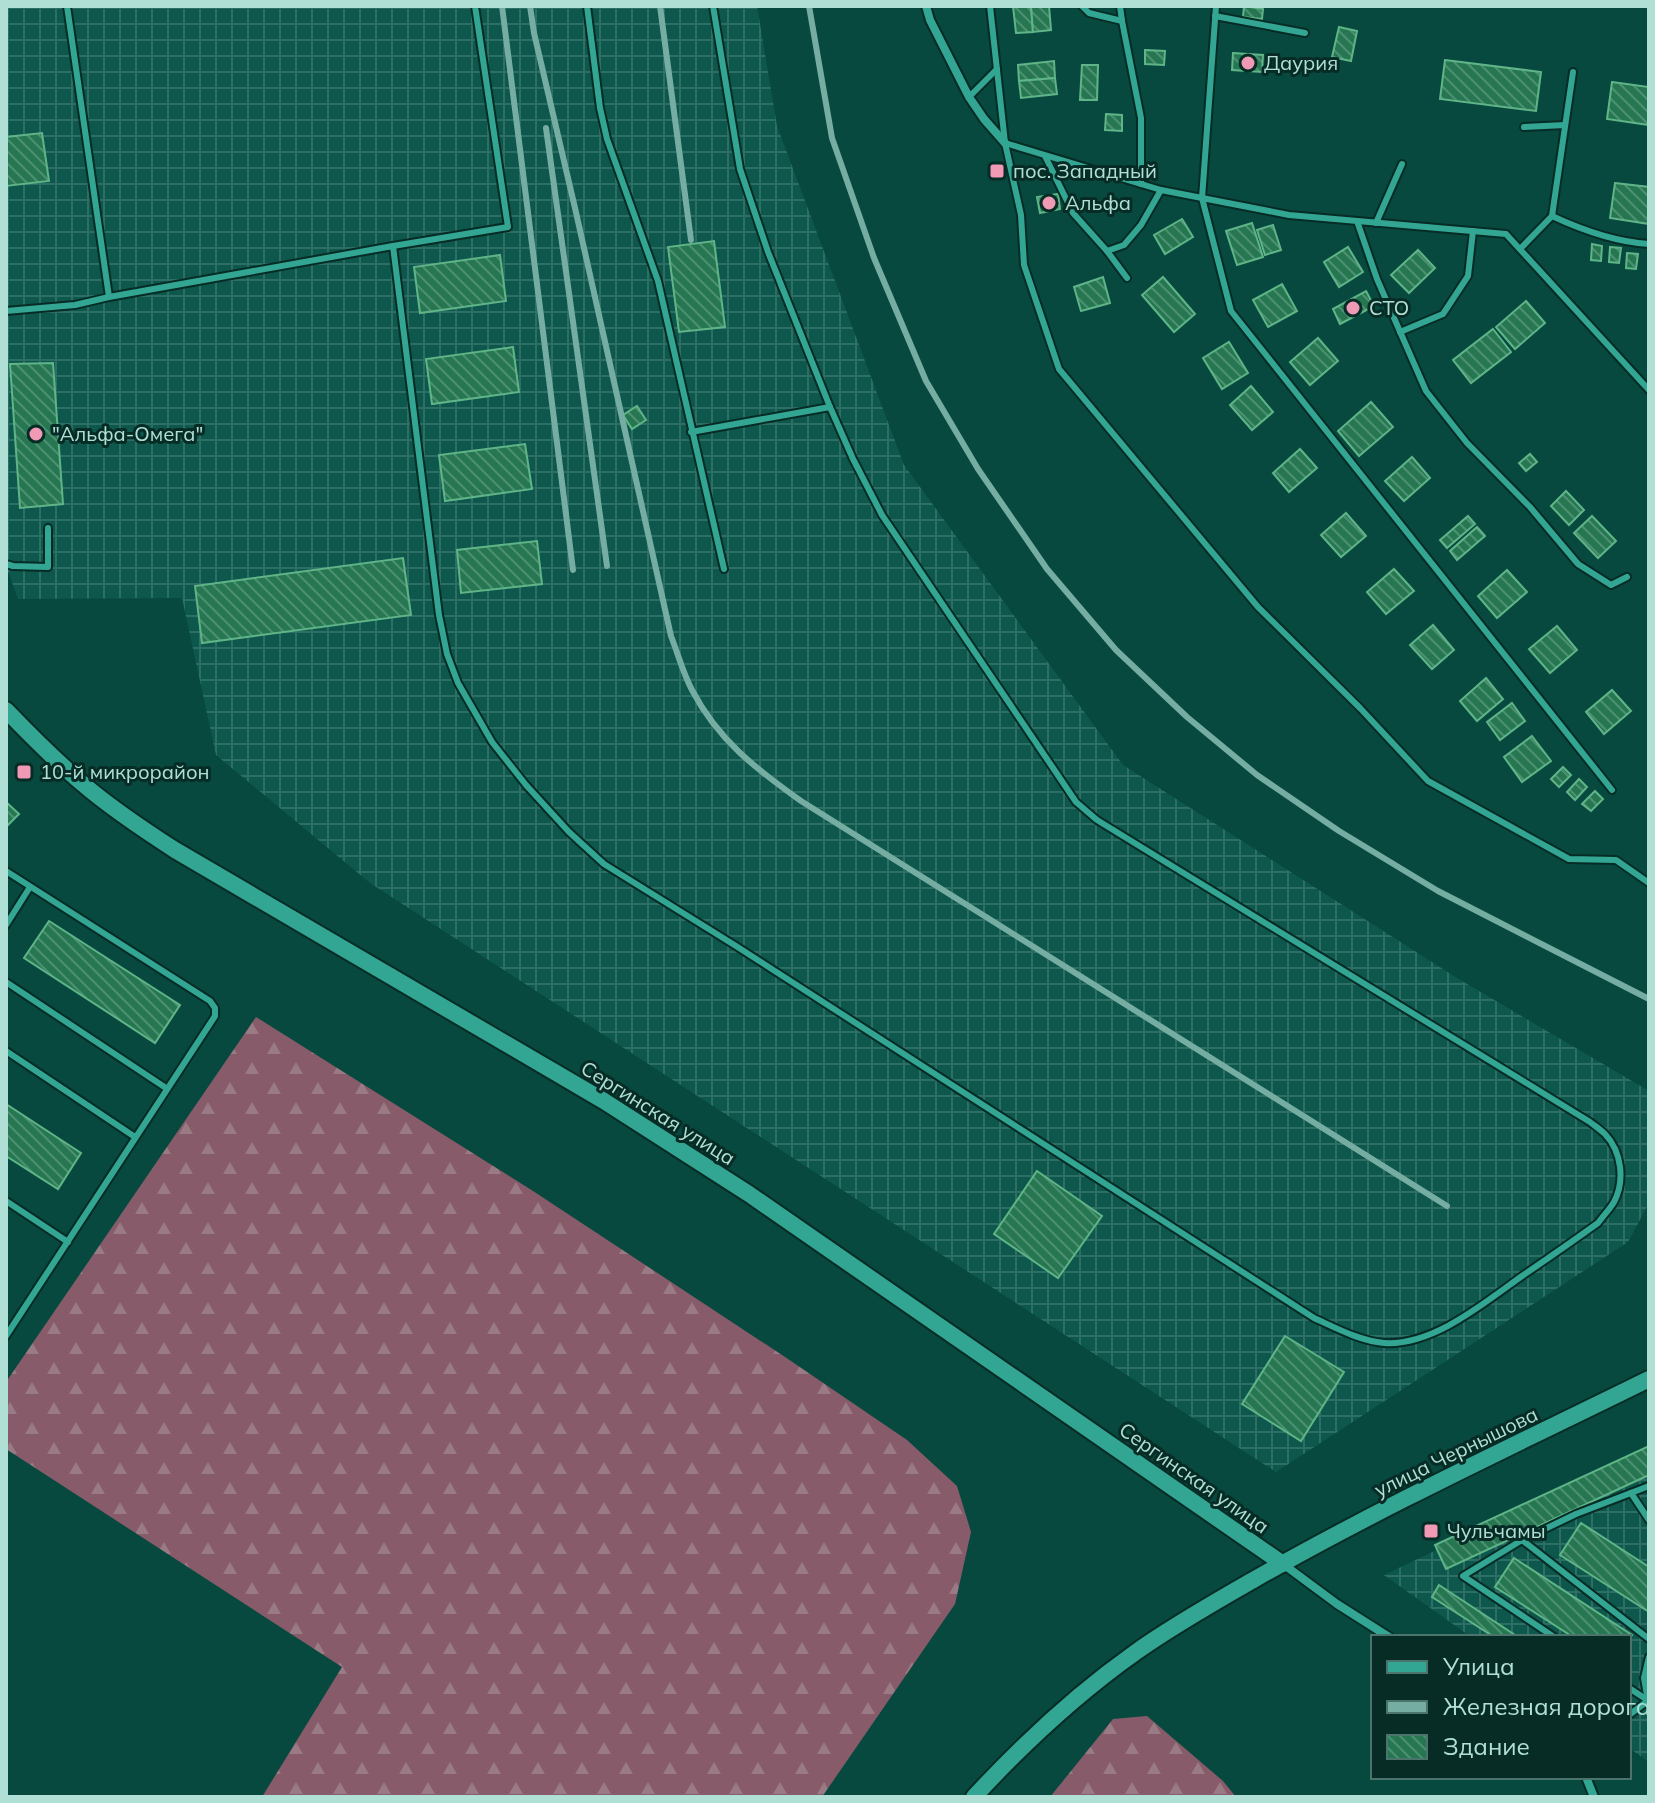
<svg xmlns="http://www.w3.org/2000/svg" width="1655" height="1803" font-family="Mulish,sans-serif">
	<style>
		.industrial { fill: url(#industrial-grid) }
		.forest { fill: url(#forest-firs) }
		.building { fill: url(#building-back-hatch); stroke: #5fb488; stroke-width: 2 }
		.lines { fill: none; stroke-linecap: round; stroke-linejoin: round }
		.lane-casing { stroke: #072c26; stroke-width: 10 }
		.street-casing { stroke: #072c26; stroke-width: 12 }
		.secondary-casing { stroke: #072c26; stroke-width: 20 }
		.lane { stroke: #32a693; stroke-width: 6 }
		.street { stroke: #32a693; stroke-width: 8 }
		.secondary { stroke: #32a693; stroke-width: 16 }
		.rail { stroke: #76ada2; stroke-width: 6 }
		.poi-dot { fill: #f09ab5; stroke: #072c26; stroke-width: 3 }
		.labels { text-anchor: middle; stroke-width: 6; stroke-linejoin: round; paint-order: stroke }
		.poi-label { font-size: 20px; fill: #b0e0d5; stroke: #072c26; text-anchor: start }
		.street-label { font-size: 20px; fill: #b0e0d5; stroke: #072c26 }
	</style>
	<defs>
		<pattern id="industrial-grid" width="8" height="8" patternUnits="userSpaceOnUse" patternTransform="scale(2)"><rect width="8" height="8" fill="#0d574c"/><path d="M0 4h8M4 0v8" fill="none" stroke="#2e6f65"/></pattern>
		<pattern id="forest-firs" width="22" height="20" patternUnits="userSpaceOnUse" patternTransform="scale(2)"><rect width="22" height="20" fill="#875b69"/><path d="M5 1l3.5 6h-7zM16 11l3.5 6h-7z" fill="#9a7a84"/></pattern>
		<pattern id="building-back-hatch" width="6" height="6" patternUnits="userSpaceOnUse" patternTransform="scale(2)"><rect width="6" height="6" fill="#267751"/><path d="M-1 5l2 2M0 0l6 6M5-1l2 2" fill="none" stroke="#4d9071"/></pattern>
	</defs>
	<rect width="100%" height="100%" fill="#07493f"/>
	<!-- industrial -->
	<g class="industrial">
		<polygon points="6,6 757,6 777,126 904,465 1123,765 1457,978 1649,1091 1649,1203 1628,1242 1276,1472 370,883 216,755 182,598 18,599 6,566"/>
		<polygon points="1649,1449 1649,1762 1629,1748 1629,1637 1471,1637 1384,1575"/>
	</g>
	<!-- forest -->
	<g class="forest">
		<polygon points="256,1017 533,1191 788,1359 907,1440 957,1486 971,1532 955,1604 822,1797 262,1797 342,1667 6,1449 6,1382"/>
		<polygon points="1147,1716 1223,1781 1236,1797 1050,1797 1113,1719"/>
	</g>
	<!-- building -->
	<g class="building">
		<polygon points="1013,6 1031,6 1033,32 1016,33"/>
		<polygon points="1031,6 1049,6 1051,30 1033,32"/>
		<polygon points="1244,6 1263,9 1262,19 1243,17"/>
		<polygon points="1339,27 1357,31 1351,61 1332,57"/>
		<polygon points="1145,50 1165,51 1164,65 1145,64"/>
		<polygon points="1233,53 1263,55 1262,72 1232,70"/>
		<polygon points="1445,60 1541,72 1536,111 1440,99"/>
		<polygon points="1054,61 1055,78 1019,81 1018,65"/>
		<polygon points="1082,65 1098,65 1097,100 1080,100"/>
		<polygon points="1055,78 1057,94 1021,98 1019,81"/>
		<polygon points="1612,82 1649,87 1649,125 1607,119"/>
		<polygon points="1106,114 1122,115 1122,131 1105,130"/>
		<polygon points="42,133 49,181 6,186 6,137"/>
		<polygon points="1615,183 1649,187 1649,224 1610,218"/>
		<polygon points="1058,194 1060,209 1040,213 1037,197"/>
		<polygon points="1182,219 1193,237 1165,254 1154,235"/>
		<polygon points="1252,223 1263,257 1237,265 1226,231"/>
		<polygon points="1273,225 1281,250 1265,255 1257,230"/>
		<polygon points="714,241 725,327 679,332 668,247"/>
		<polygon points="1592,244 1602,246 1601,261 1591,260"/>
		<polygon points="1348,247 1363,272 1339,287 1324,262"/>
		<polygon points="1610,247 1621,248 1619,263 1609,262"/>
		<polygon points="1418,250 1435,268 1409,293 1391,275"/>
		<polygon points="1627,253 1638,254 1636,269 1626,268"/>
		<polygon points="500,255 506,301 420,313 414,267"/>
		<polygon points="1103,277 1110,303 1081,311 1074,287"/>
		<polygon points="1163,277 1195,314 1174,332 1142,295"/>
		<polygon points="1282,284 1297,311 1268,327 1253,300"/>
		<polygon points="1366,291 1374,306 1340,324 1333,309"/>
		<polygon points="1526,301 1545,323 1515,349 1496,327"/>
		<polygon points="1493,329 1511,352 1471,383 1453,360"/>
		<polygon points="1318,338 1338,361 1310,385 1290,362"/>
		<polygon points="1229,342 1248,373 1222,389 1203,358"/>
		<polygon points="513,347 519,392 432,404 426,359"/>
		<polygon points="53,363 63,504 20,508 10,364"/>
		<polygon points="1251,386 1273,412 1252,430 1230,405"/>
		<polygon points="1371,402 1393,427 1359,456 1338,431"/>
		<polygon points="637,406 646,420 632,429 623,415"/>
		<polygon points="525,444 532,489 445,501 439,455"/>
		<polygon points="1300,449 1317,468 1289,492 1273,473"/>
		<polygon points="1530,454 1537,462 1526,471 1519,463"/>
		<polygon points="1412,457 1430,478 1404,501 1385,481"/>
		<polygon points="1566,491 1584,510 1569,525 1551,506"/>
		<polygon points="1346,513 1366,536 1341,557 1321,535"/>
		<polygon points="1468,516 1475,524 1447,548 1440,540"/>
		<polygon points="1592,516 1616,541 1598,558 1574,533"/>
		<polygon points="1477,527 1485,536 1457,560 1450,551"/>
		<polygon points="537,541 542,584 461,593 457,550"/>
		<polygon points="403,558 411,615 202,643 195,586"/>
		<polygon points="1394,569 1414,591 1386,614 1367,592"/>
		<polygon points="1507,570 1527,592 1497,618 1478,596"/>
		<polygon points="1433,625 1454,650 1432,669 1410,645"/>
		<polygon points="1557,626 1577,650 1550,673 1529,649"/>
		<polygon points="1486,678 1503,699 1477,721 1460,701"/>
		<polygon points="1612,690 1631,711 1604,734 1586,712"/>
		<polygon points="1512,703 1525,721 1500,740 1487,722"/>
		<polygon points="1532,736 1551,761 1522,782 1504,757"/>
		<polygon points="1563,767 1571,775 1559,787 1551,779"/>
		<polygon points="1579,779 1587,787 1575,800 1567,792"/>
		<polygon points="1595,791 1603,799 1591,811 1582,804"/>
		<polygon points="6,802 19,814 6,827"/>
		<polygon points="49,921 180,1005 155,1043 24,958"/>
		<polygon points="6,1104 81,1153 58,1189 6,1156"/>
		<polygon points="1037,1171 1102,1216 1058,1278 994,1234"/>
		<polygon points="1285,1336 1344,1372 1301,1441 1242,1404"/>
		<polygon points="1649,1446 1649,1475 1446,1569 1435,1545"/>
		<polygon points="1581,1523 1649,1567 1649,1612 1560,1555"/>
		<polygon points="1514,1558 1632,1635 1629,1639 1629,1637 1573,1637 1495,1587"/>
		<polygon points="1439,1585 1518,1637 1494,1637 1432,1597"/>
	</g>
	<g class="lines">
		<defs>
			<g id="lane">
				<polyline points="67,6 109,297"/>
				<polyline points="587,6 600,108 607,139 658,281 724,569"/>
				<polyline points="990,6 1005,143 1021,215 1024,265 1059,369 1258,607 1360,708 1428,781 1569,859 1616,860 1649,883"/>
				<polyline points="1082,6 1089,13 1122,21 1141,118 1141,184"/>
				<polyline points="1120,6 1122,21"/>
				<polyline points="1216,6 1202,198 1231,311 1612,790"/>
				<polyline points="1215,16 1305,33"/>
				<polyline points="969,97 997,69"/>
				<polyline points="1524,127 1565,125"/>
				<polyline points="1005,143 1161,190 1289,215 1506,234 1649,390"/>
				<polyline points="1045,156 1073,213 1107,251 1127,278"/>
				<path d="M1552,216C1582,230 1616,242 1649,244"/>
				<polyline points="1357,221 1377,279 1426,391 1467,443 1530,507 1578,564 1611,585 1627,577"/>
				<polyline points="1376,223 1402,164"/>
				<polyline points="393,246 508,227 475,6"/>
				<polyline points="1520,249 1552,216 1573,72"/>
				<polyline points="1107,251 1124,245 1141,225 1161,190"/>
				<path d="M6,311L75,305L109,297L393,246L439,615L447,654L458,683L492,742L526,785L569,832L604,864L736,946L1314,1318C1336,1328 1360,1341 1384,1343C1433,1346 1484,1303 1522,1276C1547,1259 1573,1241 1598,1223C1603,1216 1610,1209 1614,1202C1625,1181 1622,1152 1605,1134C1601,1130 1595,1126 1590,1122L1097,820L1076,802L882,515L853,459L830,407L768,252L740,169L713,6"/>
				<polyline points="1400,332 1443,314 1468,276 1473,231"/>
				<polyline points="691,432 830,407"/>
				<polyline points="6,564 13,566 48,567 48,528"/>
				<polyline points="6,871 210,1001 215,1008 215,1016 6,1336"/>
				<polyline points="6,925 30,887"/>
				<polyline points="6,982 166,1088"/>
				<polyline points="6,1051 135,1137"/>
				<polyline points="6,1201 68,1242"/>
				<polyline points="1631,1493 1649,1520"/>
				<polyline points="1522,1540 1649,1639"/>
				<polyline points="1554,1637 1463,1576 1522,1540 1576,1514 1649,1486"/>
				<polyline points="1629,1688 1649,1701"/>
				<polyline points="1648,1701 1644,1678 1649,1657"/>
				<polyline points="1629,1715 1649,1700"/>
			</g>
			<g id="street">
				<polyline points="926,6 930,20 969,97 984,119 1005,143"/>
				<polyline points="1283,1564 1337,1604 1389,1637"/>
				<polyline points="1586,1777 1594,1797"/>
			</g>
			<g id="secondary">
				<path d="M6,710C31,736 56,761 83,784C112,809 144,830 175,850L604,1101L749,1194L1283,1564"/>
				<path d="M974,1797C1023,1744 1078,1693 1136,1652C1174,1625 1215,1602 1255,1579C1383,1506 1517,1444 1649,1379"/>
			</g>
		</defs>
		<!-- lane casing -->
		<use href="#lane" class="lane-casing"/>
		<!-- street casing -->
		<use href="#street" class="street-casing"/>
		<!-- secondary casing -->
		<use href="#secondary" class="secondary-casing"/>
		<!-- lane -->
		<use href="#lane" class="lane"/>
		<!-- street -->
		<use href="#street" class="street"/>
		<!-- secondary -->
		<use href="#secondary" class="secondary"/>
		<!-- rail -->
		<g class="rail">
			<polyline points="502,6 573,570"/>
			<path d="M530,6L534,33L575,208L671,636C678,654 683,673 692,690C718,740 756,769 801,801L1447,1206"/>
			<polyline points="660,6 691,240"/>
			<polyline points="809,6 832,138 874,258 926,381 978,469 1047,569 1116,650 1187,717 1257,775 1339,831 1438,891 1649,999"/>
			<polyline points="546,128 607,566"/>
		</g>
	</g>
	<!-- markers -->
	<g class="poi-dot">
		<circle cx="1248" cy="63" r="8"/>
		<rect x="989" y="163" width="16" height="16" rx="4"/>
		<circle cx="1049" cy="203" r="8"/>
		<circle cx="1353" cy="308" r="8"/>
		<circle cx="36" cy="434" r="8"/>
		<rect x="16" y="764" width="16" height="16" rx="4"/>
		<rect x="1423" y="1523" width="16" height="16" rx="4"/>
	</g>
	<g class="labels">
		<!-- poi labels -->
		<g class="poi-label">
			<text x="1264" y="70">Даурия</text>
			<text x="1013" y="178">пос. Западный</text>
			<text x="1065" y="210">Альфа</text>
			<text x="1369" y="315">СТО</text>
			<text x="52" y="441">"Альфа-Омега"</text>
			<text x="40" y="779">10-й микрорайон</text>
			<text x="1447" y="1538">Чульчамы</text>
		</g>
		<!-- street labels -->
		<g class="street-label">
			<text transform="translate(658 1113) rotate(32)" y="7">Сергинская улица</text>
			<text transform="translate(1456 1452) rotate(-26)" y="7">улица Чернышова</text>
			<text transform="translate(1194 1478) rotate(35)" y="7">Сергинская улица</text>
		</g>
	</g>
	<!-- border -->
	<rect width="1655" height="1803" fill="none" stroke="#b0e0d5" stroke-width="16"/>
	<!-- legend -->
	<rect x="1371" y="1635" width="260" height="144" fill="#072c26" stroke="#4b746c" stroke-width="2"/>
	<rect x="1387" y="1661" width="40" height="12" fill="#32a693" stroke="#4b746c" stroke-width="2"/>
	<text x="1443" y="1675" font-size="24" fill="#b0e0d5">Улица</text>
	<rect x="1387" y="1701" width="40" height="12" fill="#76ada2" stroke="#4b746c" stroke-width="2"/>
	<text x="1443" y="1715" font-size="24" fill="#b0e0d5">Железная дорога</text>
	<rect x="1387" y="1735" width="40" height="24" fill="url(#building-back-hatch)" stroke="#4b746c" stroke-width="2"/>
	<text x="1443" y="1755" font-size="24" fill="#b0e0d5">Здание</text>
</svg>
